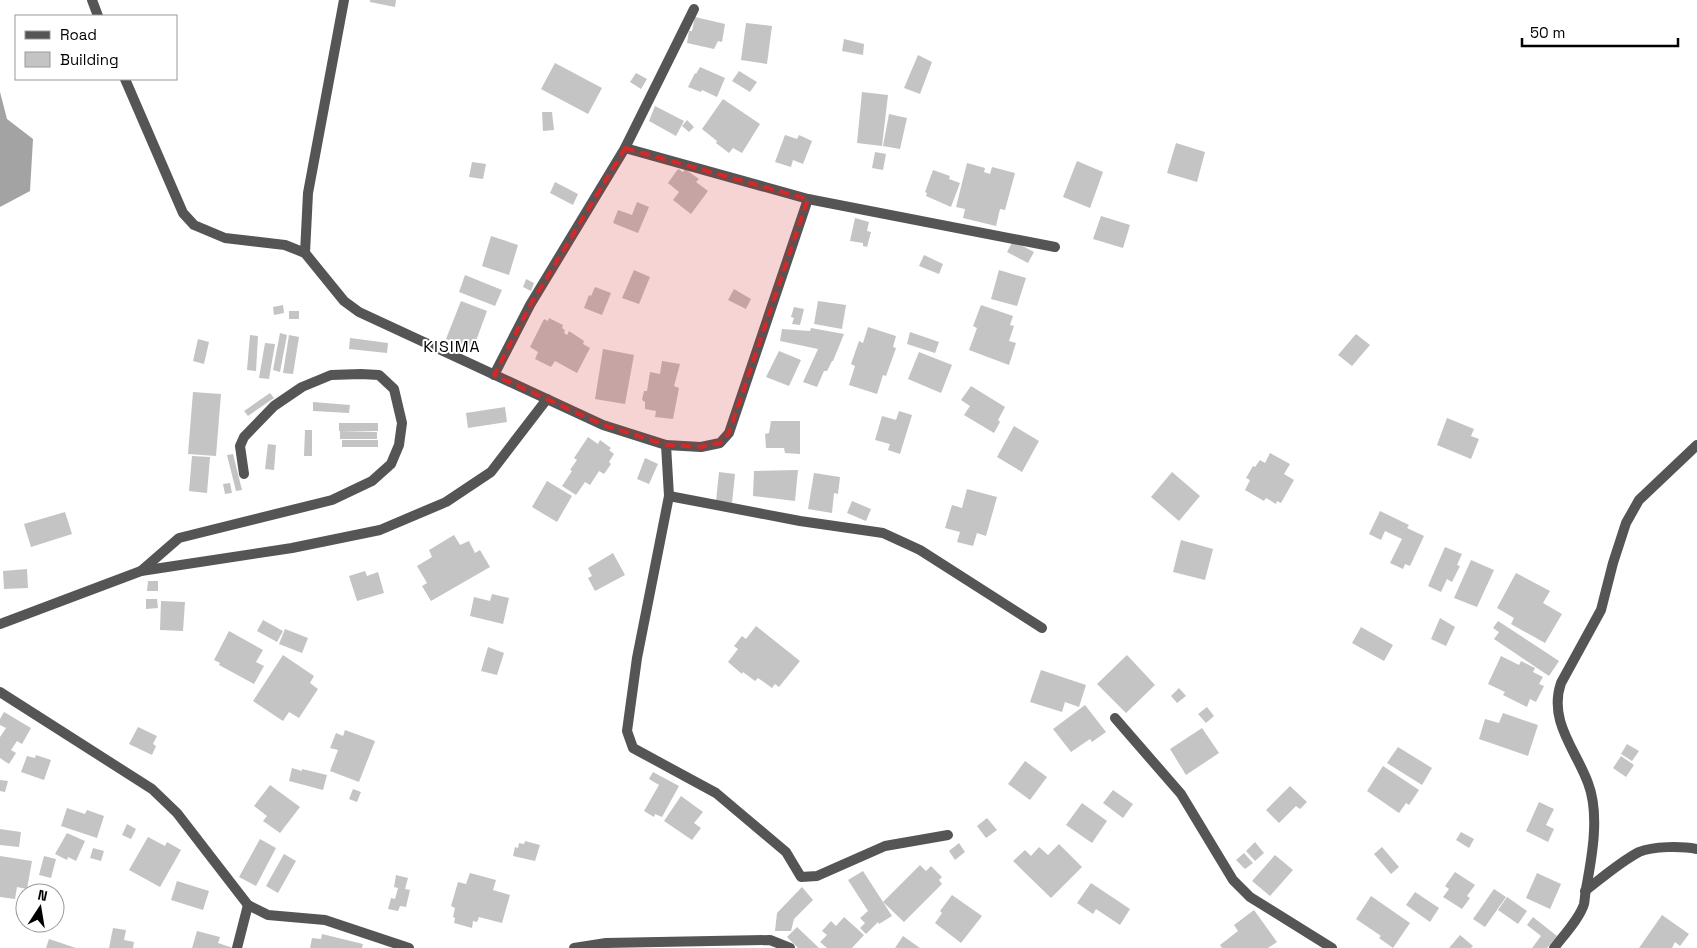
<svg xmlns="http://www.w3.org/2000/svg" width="1697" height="948" font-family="'Space Grotesk',sans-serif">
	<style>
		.water { fill: #a3a3a3 }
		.building { fill: #c4c4c4 }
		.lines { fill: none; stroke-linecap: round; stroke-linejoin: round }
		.minor { stroke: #555; stroke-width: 10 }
		.marked { fill: #d62828; fill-opacity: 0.2; stroke: #d62828; stroke-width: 4; stroke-dasharray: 10 6; stroke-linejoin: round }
		.labels { text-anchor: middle; stroke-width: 4; stroke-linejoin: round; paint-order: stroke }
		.quarter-label { font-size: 16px; letter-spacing: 1px; fill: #000; stroke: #fff }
	</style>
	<rect width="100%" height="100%" fill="#fff"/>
	<!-- water -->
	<polygon class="water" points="0,92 7,119 33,139 30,191 0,207"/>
	<!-- building -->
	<g class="building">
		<polygon points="370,0 396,0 395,7 370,2"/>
		<polygon points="695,17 725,24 722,42 718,41 714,49 687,43 689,31 692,31"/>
		<polygon points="746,23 772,26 767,64 741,60"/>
		<polygon points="844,39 864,44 863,55 842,51"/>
		<polygon points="918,55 932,62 920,94 904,88"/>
		<polygon points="555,63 602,88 588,114 541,89"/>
		<polygon points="700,67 725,78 717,97 702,90 701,92 688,87 695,73 696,74"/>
		<polygon points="739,71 757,82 750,92 732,81"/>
		<polygon points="636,73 647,79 641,89 630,82"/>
		<polygon points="862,92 888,95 882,146 857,143"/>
		<polygon points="723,99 760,124 742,153 733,148 729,153 716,143 717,141 702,129"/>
		<polygon points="655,106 684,121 676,136 649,121"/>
		<polygon points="542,112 552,112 554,130 543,131"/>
		<polygon points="889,114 907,118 900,149 883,146"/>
		<polygon points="687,120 694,127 689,132 682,126"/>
		<polygon points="785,135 797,139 799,135 812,141 803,164 793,160 791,167 775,162"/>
		<polygon points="1176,143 1205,152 1197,182 1167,173"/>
		<polygon points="875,152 886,154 883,170 872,168"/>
		<polygon points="1077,161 1103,172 1090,208 1063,197"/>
		<polygon points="472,162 486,164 483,179 469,177"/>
		<polygon points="967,163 985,168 984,172 990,174 992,167 1015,173 1005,210 1000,209 996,226 963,218 965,209 956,207"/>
		<polygon points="678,169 683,172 685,169 699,179 696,182 708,191 691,214 673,200 679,192 668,183"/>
		<polygon points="933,170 950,176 949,179 960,183 951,207 926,196 927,193 925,192"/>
		<polygon points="555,182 578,194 573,205 550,193"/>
		<polygon points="637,202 649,207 638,233 613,223 618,210 632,215"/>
		<polygon points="1101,216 1130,225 1123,248 1093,239"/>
		<polygon points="855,218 869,222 867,231 871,232 867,247 863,246 863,243 850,241"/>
		<polygon points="491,236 518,245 509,275 482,266"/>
		<polygon points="1013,241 1034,252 1028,263 1007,252"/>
		<polygon points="924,255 943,264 939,274 919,266"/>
		<polygon points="634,270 650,277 639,304 622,298"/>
		<polygon points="999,270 1026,278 1017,306 991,299"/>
		<polygon points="465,275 502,290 495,306 459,292"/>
		<polygon points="526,279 534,283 531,291 523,287"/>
		<polygon points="595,287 611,293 602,315 584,308 589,295 591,296"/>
		<polygon points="734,289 751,299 746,309 728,300"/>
		<polygon points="461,301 487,311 473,349 446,339"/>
		<polygon points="818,301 846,305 842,329 814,324"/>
		<polygon points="283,305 284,313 274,315 273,307"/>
		<polygon points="981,305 1013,316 1010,325 1014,326 1009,341 1016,343 1009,365 969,350 977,328 973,326"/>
		<polygon points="794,307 804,309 800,325 792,324 794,318 791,317"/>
		<rect x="289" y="311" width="10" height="8"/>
		<polygon points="549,318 563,325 562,328 565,330 564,333 567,335 569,331 584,341 583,344 590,348 577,373 555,361 551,367 535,359 538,352 530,347 544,319 548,321"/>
		<polygon points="868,327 896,336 893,347 896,348 886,376 883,375 877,394 849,385 855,366 851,364 859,341 863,343"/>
		<polygon points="811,328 844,334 833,361 832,361 827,371 824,371 817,387 803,382 818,349 780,341 782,329 810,331"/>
		<polygon points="910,332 939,342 935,353 907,344"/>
		<polygon points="280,333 287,335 280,372 273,370"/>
		<polygon points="1356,334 1370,345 1352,366 1338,355"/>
		<polygon points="250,335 258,336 256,371 247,370"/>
		<polygon points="289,335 299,337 293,374 283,373"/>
		<polygon points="350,338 388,343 387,353 349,349"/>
		<polygon points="198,339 209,342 204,364 193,361"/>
		<polygon points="265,343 275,344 269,379 259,378"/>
		<polygon points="603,349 634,355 625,404 595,399"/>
		<polygon points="779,351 801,360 789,386 766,377"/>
		<polygon points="919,352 952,365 941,393 908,379"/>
		<polygon points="662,361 680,364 674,386 679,388 673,419 655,417 656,411 645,409 645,402 642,400 644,391 647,391 650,372 660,374"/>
		<polygon points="971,386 1005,407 998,420 1000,422 994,433 964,415 970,406 961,400"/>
		<polygon points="193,392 221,394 216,456 188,454"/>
		<polygon points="270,393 274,398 248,416 244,411"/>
		<polygon points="313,402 350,405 349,413 313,411"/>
		<polygon points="505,407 507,422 468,428 466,413"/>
		<polygon points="899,411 912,415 900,454 888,450 890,444 875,440 882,416 896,420"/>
		<polygon points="1447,418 1474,429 1471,436 1479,439 1471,459 1437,445"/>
		<polygon points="771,421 800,421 800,454 785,453 784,448 766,448 765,434 769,433"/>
		<rect x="339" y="423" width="39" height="8"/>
		<polygon points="1014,426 1039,441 1022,472 997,457"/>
		<polygon points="305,430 312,430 312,456 304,456"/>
		<polygon points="340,431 377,432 377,439 340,439"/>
		<polygon points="588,437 598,444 600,440 611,448 609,450 614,454 609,462 611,464 604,474 599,471 590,485 585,482 576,495 562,486 572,471 570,470 577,460 574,458"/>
		<rect x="342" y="440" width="36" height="7"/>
		<polygon points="268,444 276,445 274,470 265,469"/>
		<polygon points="1270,453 1290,464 1284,474 1294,480 1281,503 1277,501 1276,504 1266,498 1264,501 1245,490 1250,480 1246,478 1253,466 1255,467 1260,460 1265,463"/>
		<polygon points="233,454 242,490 236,491 227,455"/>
		<polygon points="192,456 210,457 207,493 189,491"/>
		<polygon points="645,458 658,464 649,484 637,479"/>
		<polygon points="798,470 795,501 753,496 754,471"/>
		<polygon points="719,472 735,474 732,503 716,501"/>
		<polygon points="1172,472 1200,496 1179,521 1151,497"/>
		<polygon points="814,473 840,477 838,494 834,493 832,513 808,509"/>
		<polygon points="547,481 572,496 557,522 532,507"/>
		<polygon points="230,483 232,493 225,494 223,484"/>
		<polygon points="967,489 997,497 986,536 977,533 973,546 957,542 960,532 945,528 952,505 962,508"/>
		<polygon points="852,501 871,509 866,521 847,513"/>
		<polygon points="1380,511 1409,525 1407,528 1424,536 1410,566 1405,564 1403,569 1390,563 1402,539 1385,531 1381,540 1369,534"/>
		<polygon points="65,512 72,534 31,547 24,524"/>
		<polygon points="454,535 460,545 469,541 475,553 480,550 490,567 431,601 422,586 427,583 417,566 432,557 429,550"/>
		<polygon points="1181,540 1213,549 1205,580 1173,572"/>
		<polygon points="1445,547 1462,554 1457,565 1460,566 1452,582 1447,579 1441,592 1428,586"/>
		<polygon points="613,553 625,575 595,591 588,578 592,576 588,568"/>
		<polygon points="1471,560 1494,570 1477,607 1454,598"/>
		<polygon points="27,569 28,588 4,589 3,571"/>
		<polygon points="365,571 367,576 378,572 384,593 357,601 349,576"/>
		<polygon points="1516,573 1550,591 1543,603 1562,614 1545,643 1511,624 1514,618 1497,608"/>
		<polygon points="148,581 158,581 158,591 147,591"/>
		<polygon points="492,594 509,598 503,624 470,616 474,597 490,601"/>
		<polygon points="146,599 157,599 158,608 146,609"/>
		<polygon points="161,601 185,602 183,631 160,630"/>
		<polygon points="1440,618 1455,627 1446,646 1431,639"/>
		<polygon points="263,620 283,631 277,642 257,631"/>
		<polygon points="1498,621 1559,661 1549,676 1494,639 1499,632 1493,628"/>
		<polygon points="756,626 800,661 779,687 775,684 772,688 758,678 755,681 743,672 742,674 728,662 738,649 734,646 742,636 746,639"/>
		<polygon points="1361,627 1393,645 1384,661 1352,643"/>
		<polygon points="285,629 308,638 302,653 279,644"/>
		<polygon points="229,631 263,650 256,662 264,666 254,684 219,665 220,663 214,660"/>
		<polygon points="488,647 504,653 497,675 481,671"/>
		<polygon points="283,655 314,676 310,683 318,689 299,718 289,712 283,721 253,701"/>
		<polygon points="1127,655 1155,685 1126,713 1097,684"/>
		<polygon points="1501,656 1519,665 1521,661 1535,668 1533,672 1543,677 1539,684 1544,686 1536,702 1530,699 1527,707 1503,695 1505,692 1488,684"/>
		<polygon points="1041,670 1086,685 1079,707 1065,702 1062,712 1030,702"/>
		<polygon points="1179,688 1186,696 1177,703 1171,696"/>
		<polygon points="1085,705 1106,732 1092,742 1090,739 1071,752 1053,729"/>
		<polygon points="1207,707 1214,716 1206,723 1198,714"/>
		<polygon points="4,712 31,728 22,744 17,741 11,750 16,753 9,764 0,758 0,737 6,728 0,725 0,719"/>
		<polygon points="1503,713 1538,725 1528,756 1479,739 1485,719 1499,723"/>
		<polygon points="138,727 157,736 153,744 156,746 152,755 129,744"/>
		<polygon points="1202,728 1219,753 1186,775 1170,749"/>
		<polygon points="345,730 375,741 359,782 330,771 338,750 330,748 336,733 343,736"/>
		<polygon points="1627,744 1639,751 1632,761 1621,754"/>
		<polygon points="1398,747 1432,768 1422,785 1387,763"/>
		<polygon points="36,755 51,760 44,780 21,772 27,756 35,758"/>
		<polygon points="1621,756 1634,765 1626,777 1613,768"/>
		<polygon points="1025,761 1047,777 1030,800 1008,784"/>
		<polygon points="1383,766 1419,790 1409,805 1406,803 1399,813 1367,791"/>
		<polygon points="292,768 302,771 302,769 327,775 323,790 289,781"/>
		<polygon points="653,772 679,786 662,817 655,814 654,817 644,811 659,785 649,779"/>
		<polygon points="0,780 8,781 5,792 0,791"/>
		<polygon points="270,785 300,807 280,833 263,821 267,816 254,806"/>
		<polygon points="1290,786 1307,802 1300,809 1296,806 1279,823 1266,810"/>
		<polygon points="353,789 361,792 357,802 349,799"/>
		<polygon points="1113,790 1133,804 1123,818 1103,803"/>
		<polygon points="681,796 703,812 694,823 701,828 692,840 664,821"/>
		<polygon points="1539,802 1554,809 1546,825 1554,829 1548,842 1526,831"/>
		<polygon points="1082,803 1107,821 1092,843 1066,825"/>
		<polygon points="67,808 85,814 87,810 104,816 97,838 61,826"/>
		<polygon points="987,818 997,830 986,838 977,826"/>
		<polygon points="127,824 136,829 131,839 122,835"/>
		<polygon points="0,829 21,832 19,847 0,845"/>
		<polygon points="1461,832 1474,839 1469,848 1456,840"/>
		<polygon points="67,833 85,841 76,861 68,857 67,860 55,854"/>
		<polygon points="148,837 165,846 167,842 181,850 160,887 129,870"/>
		<polygon points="260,839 276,848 256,886 239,877"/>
		<polygon points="525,841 540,845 535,861 513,856 515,847 518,848 519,843 524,844"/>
		<polygon points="1255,842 1264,853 1255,861 1246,851"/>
		<polygon points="959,843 965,852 955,860 949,851"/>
		<polygon points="1059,844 1082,867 1051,898 1013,861 1025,850 1031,856 1039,847 1048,855"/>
		<polygon points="1382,847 1399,867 1391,874 1374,854"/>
		<polygon points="93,848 104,851 101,861 90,858"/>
		<polygon points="1244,853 1253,863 1245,869 1236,860"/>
		<polygon points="284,854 296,861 278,893 266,886"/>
		<polygon points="1275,855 1293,870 1270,896 1252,881"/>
		<polygon points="0,856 32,861 27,889 17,887 15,899 0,897"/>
		<polygon points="44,856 56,859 51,878 39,875"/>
		<polygon points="920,865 926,871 931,866 942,877 939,880 942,884 904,922 883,902"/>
		<polygon points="863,871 892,916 879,924 878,922 866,934 860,928 865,923 860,918 868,911 848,880"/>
		<polygon points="1455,872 1475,885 1467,896 1470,898 1462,909 1443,897 1449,889 1445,886"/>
		<polygon points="470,873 496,880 493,890 510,895 502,923 479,917 477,922 473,921 472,928 454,923 455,918 453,917 455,908 451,906 458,882 466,884"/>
		<polygon points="1537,873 1561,884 1550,909 1526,898"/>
		<polygon points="396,875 408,878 405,889 410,890 406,907 400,906 398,911 388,909 391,898 395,899 398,888 394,887"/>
		<polygon points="177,881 209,891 203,910 171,900"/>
		<polygon points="1091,883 1130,909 1120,925 1096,909 1093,914 1077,903"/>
		<polygon points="802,887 813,900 794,919 791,931 775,931 777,913"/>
		<polygon points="1494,889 1506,897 1485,927 1473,919"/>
		<polygon points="1415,892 1439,908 1430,922 1406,905"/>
		<polygon points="952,895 982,916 961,943 935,923 942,913 940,911"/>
		<polygon points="1371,896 1410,923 1393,948 1379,938 1381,936 1356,919"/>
		<polygon points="1507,897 1527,911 1518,924 1498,910"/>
		<polygon points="1254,910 1277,942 1268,948 1222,948 1220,945 1238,931 1234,925"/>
		<polygon points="1662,915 1689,934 1680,946 1675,942 1672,948 1639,948"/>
		<polygon points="844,917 864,935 852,948 827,948 820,942 827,935 822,931 831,921 836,926"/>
		<polygon points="1533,917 1557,936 1547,948 1532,948 1541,936 1527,925"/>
		<polygon points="797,927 819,948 798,948 787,937"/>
		<polygon points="113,928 126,930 124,940 134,942 133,948 109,948"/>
		<polygon points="197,931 220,937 218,943 233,948 192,948"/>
		<polygon points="322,934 363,944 362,948 310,948 312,938 321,939"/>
		<polygon points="1460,935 1473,946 1471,948 1449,948"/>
		<polygon points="903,936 920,948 895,948"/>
		<polygon points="49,939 76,948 46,948"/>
	</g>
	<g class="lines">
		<!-- minor -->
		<g class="minor">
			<polyline points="92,0 98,16"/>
			<polyline points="125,79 183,213 194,225 225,238 285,245 305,253 344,301 359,312 603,425 666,445 701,447 720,443 729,433 808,199"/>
			<polyline points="625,148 808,199 1055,247"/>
			<polyline points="305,253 308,193 344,0"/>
			<polyline points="494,375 530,305 625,148 694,9"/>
			<polyline points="666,445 669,496 637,658 627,731 633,748 716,793 786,852 801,877 817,876 885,846 948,835"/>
			<polyline points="669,496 800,521 883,533 920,550 1042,628"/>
			<polyline points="141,571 179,538 332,500 372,481 391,464 399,445 402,423 394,389 379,375 361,374 331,375 302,387 274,406 244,437 240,446 244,474"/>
			<polyline points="0,624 141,571 292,548 380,530 446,502 491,472 547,399"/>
			<polyline points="0,692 152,789 177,813 248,905 268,915 325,920 409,948"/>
			<polyline points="1115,718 1181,794 1233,880 1250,897 1332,948"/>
			<path d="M1585,891C1603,877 1620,862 1639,852C1653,846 1682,846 1697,849"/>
			<polyline points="237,948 248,905"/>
			<polyline points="574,948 606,943 770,940 790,948"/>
			<path d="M1554,948C1563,936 1580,918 1584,904C1585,899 1585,894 1586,889C1592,857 1600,814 1588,783C1576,750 1548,721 1561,683L1601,610L1613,563L1626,523L1639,500L1697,445"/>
		</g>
	</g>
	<!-- marked area -->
	<path class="marked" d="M625,148L808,199L729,433L720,443L701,447L666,445L603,425L494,375L530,305Z"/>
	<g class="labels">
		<!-- quarter labels -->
		<g class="quarter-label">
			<text x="452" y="352">KISIMA</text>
		</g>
	</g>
	<!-- legend -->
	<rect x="15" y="15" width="162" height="65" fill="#ffffff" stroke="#999999"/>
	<rect x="25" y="31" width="25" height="8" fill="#555555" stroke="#999999"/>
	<text x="60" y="40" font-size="15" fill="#000000">Road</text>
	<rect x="25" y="52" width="25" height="15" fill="#c4c4c4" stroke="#999999"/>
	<text x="60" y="65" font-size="15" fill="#000000">Building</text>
	<!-- north arrow -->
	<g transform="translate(40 908) rotate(12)"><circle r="24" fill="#ffffff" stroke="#999999"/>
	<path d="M0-4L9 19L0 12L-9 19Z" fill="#000000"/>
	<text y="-8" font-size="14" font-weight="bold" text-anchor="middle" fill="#000000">N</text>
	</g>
	<!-- scale -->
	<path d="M1522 38v8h156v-8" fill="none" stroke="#000000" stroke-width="2.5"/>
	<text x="1530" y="38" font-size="15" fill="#000000" stroke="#ffffff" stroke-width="4" paint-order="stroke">50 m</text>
</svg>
